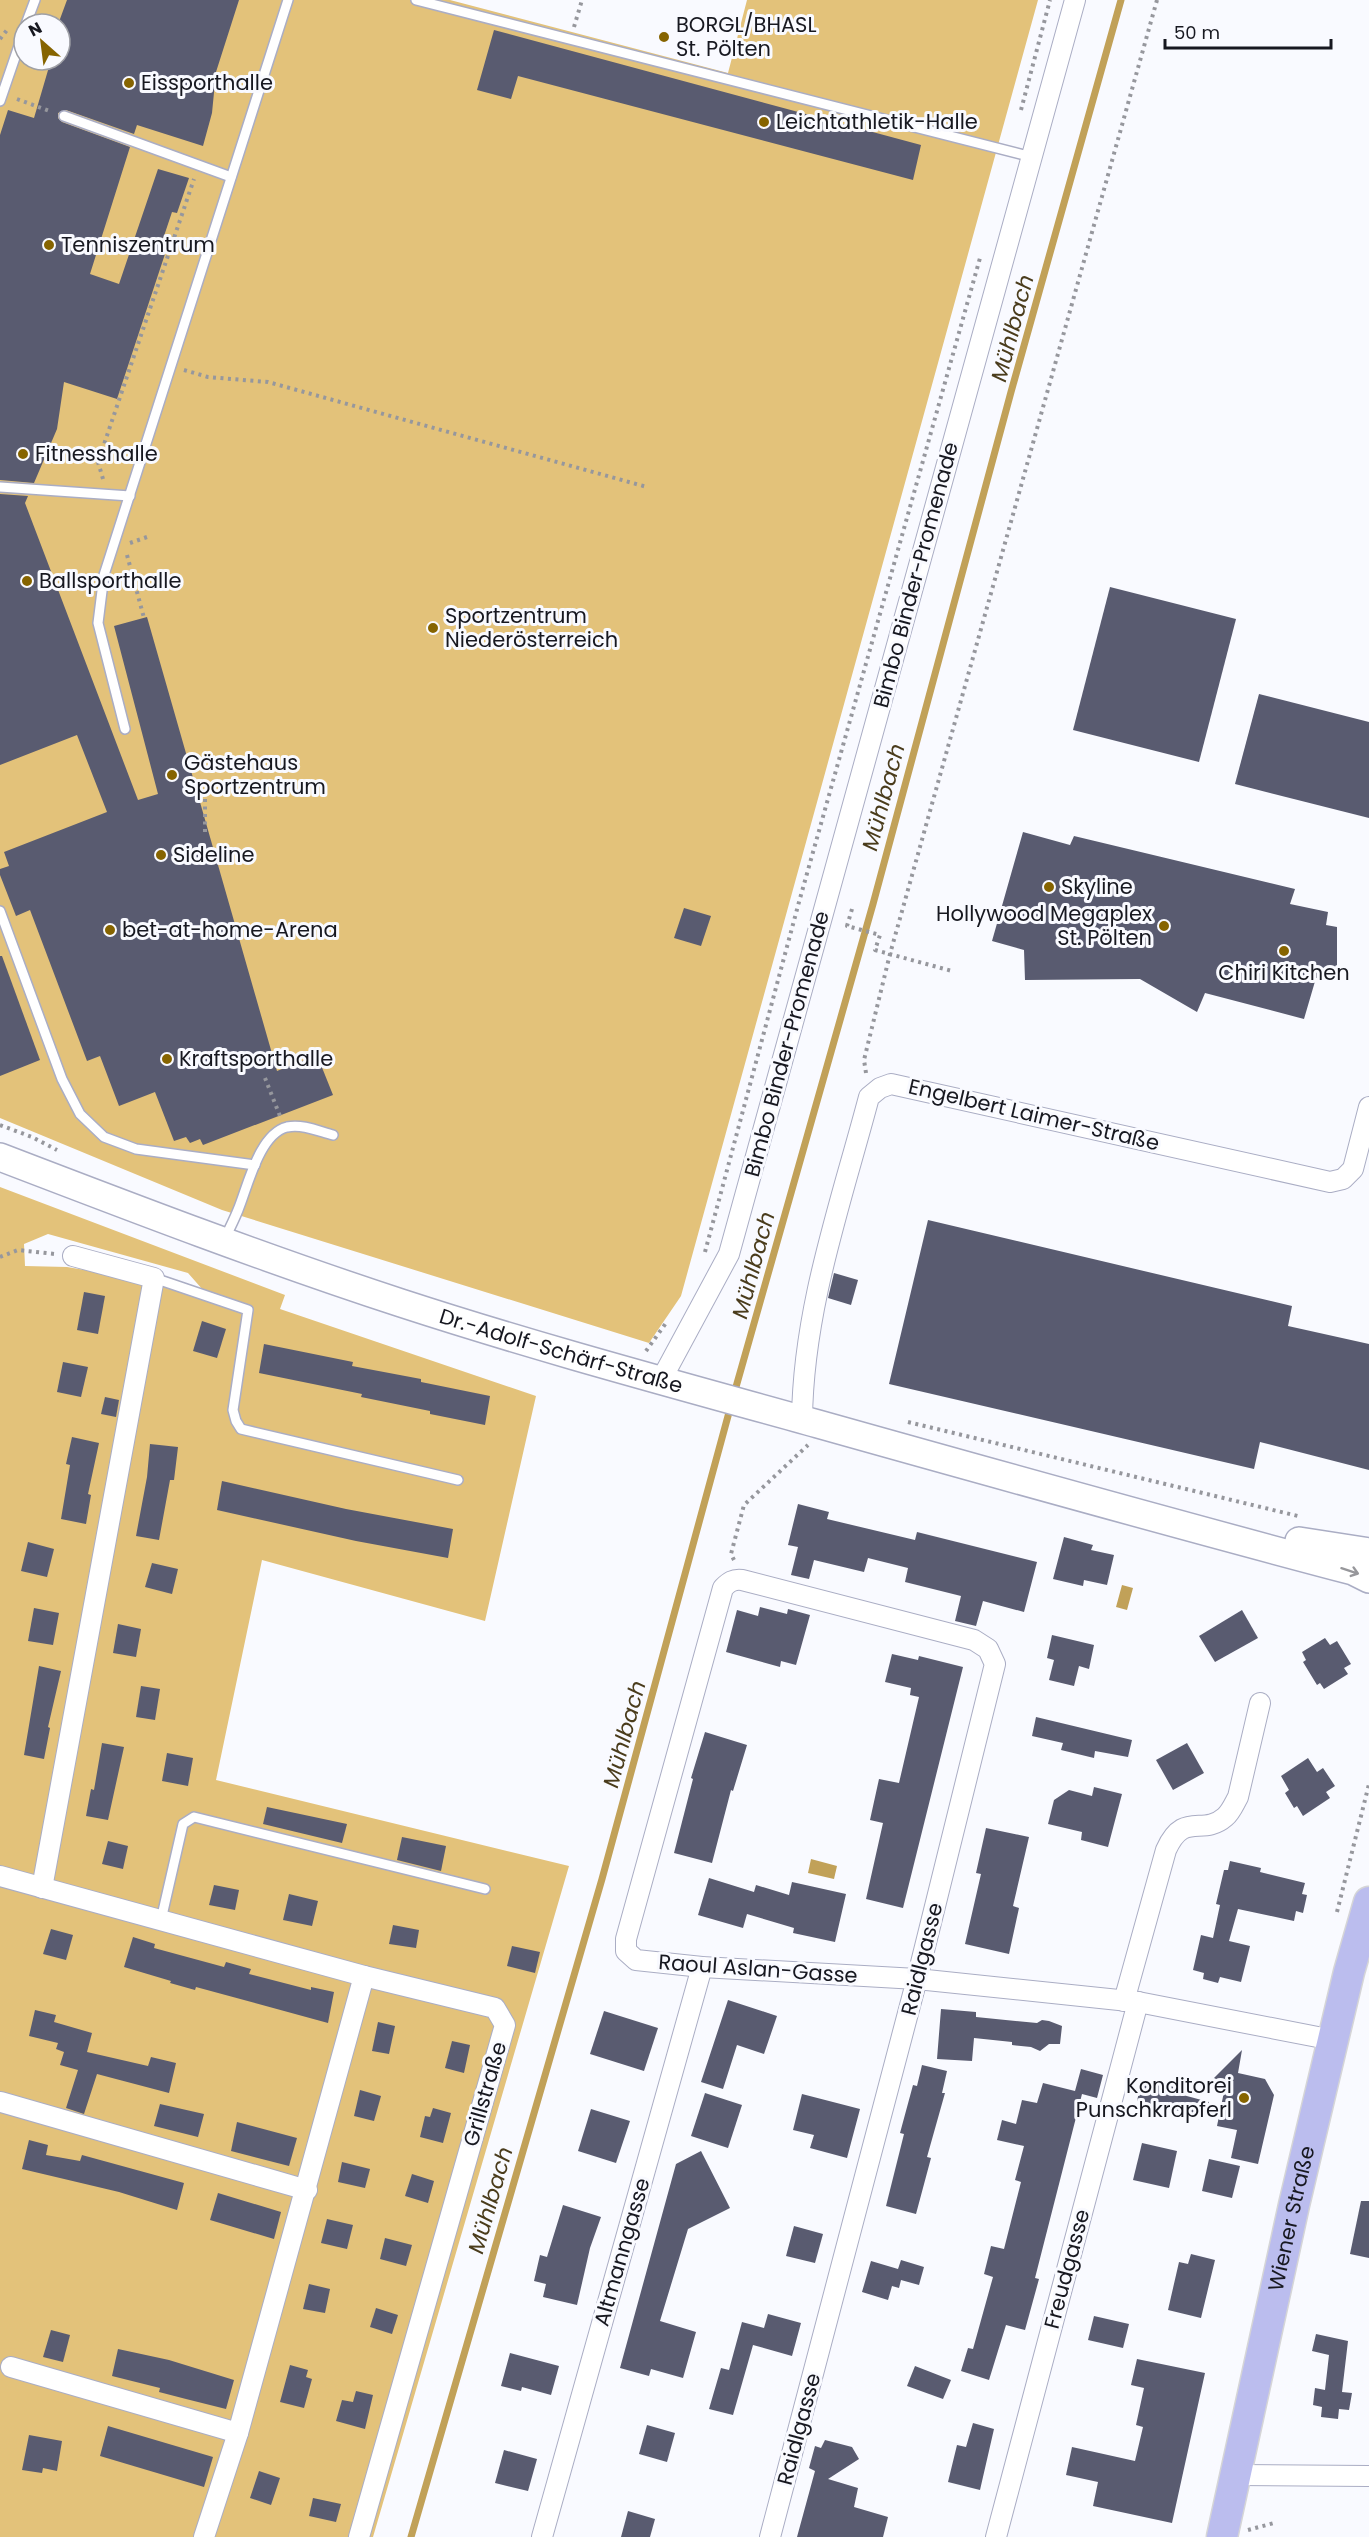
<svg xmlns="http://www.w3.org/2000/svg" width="1369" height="2537" font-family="Poppins,sans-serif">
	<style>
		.green { fill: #e3c27a; fill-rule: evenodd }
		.water { fill: #c1a158 }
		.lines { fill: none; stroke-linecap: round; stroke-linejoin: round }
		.stream { stroke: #c1a158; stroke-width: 7 }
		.building { fill: #595b70 }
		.lane-casing { stroke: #aaadc4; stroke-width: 12 }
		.street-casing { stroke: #aaadc4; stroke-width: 22 }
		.secondary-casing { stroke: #aaadc4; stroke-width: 30 }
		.primary-casing { stroke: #d5d5d7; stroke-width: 33 }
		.path { stroke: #96979d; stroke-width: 4; stroke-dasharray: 3 4.5; stroke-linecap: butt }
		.lane { stroke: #fff; stroke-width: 9 }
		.street { stroke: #fff; stroke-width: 20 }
		.secondary { stroke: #fff; stroke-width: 27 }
		.primary { stroke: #bbbdee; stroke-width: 30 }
		.oneway { stroke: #97979b }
		.poi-dot { fill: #866400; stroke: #f9faff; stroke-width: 2 }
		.labels { text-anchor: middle; stroke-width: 6; stroke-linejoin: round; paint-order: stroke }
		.poi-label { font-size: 21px; fill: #171820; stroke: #f9faff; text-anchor: start }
		.street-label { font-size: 21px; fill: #171820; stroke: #f9faff }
		.water-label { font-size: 22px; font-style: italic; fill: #4a3c1c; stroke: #f9faff }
	</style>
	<rect width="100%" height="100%" fill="#f9faff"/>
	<!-- green -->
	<g class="green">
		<path d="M0,0H450L728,73L747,0H1038L681,1296L649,1343L222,1210L0,1118ZM24,24H60V60H24Z"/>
		<path d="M0,1187L285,1295L280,1309L536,1396L485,1621L262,1560L216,1780L569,1866L373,2537H0ZM48,1234L188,1273L203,1290L67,1267L25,1266L24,1244Z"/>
	</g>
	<!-- water -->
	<g class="water">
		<polygon points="1122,1585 1133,1588 1127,1610 1116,1607"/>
		<polygon points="811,1859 837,1866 834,1879 808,1873"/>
	</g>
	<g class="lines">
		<!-- stream -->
		<g class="stream">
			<polyline points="734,1394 873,904 1011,392 1121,0"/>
			<polyline points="411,2537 602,1879 731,1405"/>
		</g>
	</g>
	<!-- building -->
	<g class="building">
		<polygon points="67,0 239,0 216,72 212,113 203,146 137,125 134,134 66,110 58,113 58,118 62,122 130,147 90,274 119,284 158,169 189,178 177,213 172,212 159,251 165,254 117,399 64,382 57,429 34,483 0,480 0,135 8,110 34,118 51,60 60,60 60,19"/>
		<polygon points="494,30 921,145 913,180 518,76 511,99 477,90"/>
		<polygon points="0,494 28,496 25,503 138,800 158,794 114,626 147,617 277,1071 317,1055 333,1095 203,1145 200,1139 190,1143 186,1137 174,1141 155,1092 119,1106 100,1056 87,1061 30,910 16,916 0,875 0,869 9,866 4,852 107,812 77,735 0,765"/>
		<polygon points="1110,587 1236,619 1199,762 1073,730"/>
		<polygon points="1259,694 1369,722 1369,818 1235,784"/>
		<polygon points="1023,832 1070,845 1074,836 1295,889 1290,904 1328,912 1326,925 1337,927 1337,978 1316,978 1304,1019 1205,993 1197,1012 1140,979 1025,980 1024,950 992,941"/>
		<polygon points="684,908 711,916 701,946 674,938"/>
		<polygon points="0,956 2,956 40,1060 0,1076"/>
		<polygon points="928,1220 1292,1306 1288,1326 1369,1344 1369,1470 1260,1442 1254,1469 889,1384"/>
		<polygon points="834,1273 858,1280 851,1305 828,1298"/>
		<polygon points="84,1292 105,1296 98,1334 77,1330"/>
		<polygon points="202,1321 226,1329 217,1358 193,1351"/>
		<polygon points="264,1344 353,1362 352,1366 421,1379 421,1382 490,1396 485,1425 430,1414 430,1411 361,1397 362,1394 259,1373"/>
		<polygon points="63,1362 88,1367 81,1397 57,1392"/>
		<polygon points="105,1397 119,1400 116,1417 101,1414"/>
		<polygon points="72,1437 99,1443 88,1494 91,1495 86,1524 61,1519 70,1465 66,1464"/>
		<polygon points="150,1444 178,1447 174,1480 170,1480 159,1540 136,1536 147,1477"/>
		<polygon points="222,1481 346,1509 453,1529 448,1558 356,1541 217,1510"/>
		<polygon points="798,1504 829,1512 827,1519 915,1540 917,1532 1037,1562 1024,1612 983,1601 976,1626 955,1621 961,1596 905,1582 908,1568 868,1558 864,1572 814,1560 809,1579 791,1575 798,1547 788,1545"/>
		<polygon points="1064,1537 1093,1545 1091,1550 1114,1555 1107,1585 1084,1580 1083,1586 1053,1579"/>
		<polygon points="28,1542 54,1549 47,1577 21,1571"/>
		<polygon points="152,1563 178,1569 172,1594 145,1587"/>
		<polygon points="760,1607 787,1614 788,1609 810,1615 796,1665 781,1661 780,1667 726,1652 737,1610 758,1616"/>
		<polygon points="34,1608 59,1613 53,1645 28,1641"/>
		<polygon points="1242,1610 1258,1638 1215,1662 1199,1636"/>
		<polygon points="118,1624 141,1629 136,1657 113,1653"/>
		<polygon points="1052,1635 1094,1645 1089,1669 1079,1666 1074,1686 1049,1680 1054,1660 1047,1658"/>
		<polygon points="1325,1638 1330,1645 1337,1641 1351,1664 1344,1668 1348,1674 1324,1689 1320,1683 1317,1685 1303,1662 1306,1660 1302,1652"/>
		<polygon points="892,1654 918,1660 919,1656 963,1667 903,1908 866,1899 883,1823 870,1820 879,1779 899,1783 919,1697 910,1695 911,1688 885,1682"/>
		<polygon points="39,1666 61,1671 48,1727 50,1728 44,1759 24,1755"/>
		<polygon points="141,1686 160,1689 155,1720 136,1717"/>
		<polygon points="1036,1717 1132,1740 1128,1757 1095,1751 1094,1758 1061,1750 1063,1743 1032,1736"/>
		<polygon points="705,1732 747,1745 733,1791 731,1790 712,1863 674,1853 693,1779 691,1778"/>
		<polygon points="102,1743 124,1747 108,1820 86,1816 91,1789 94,1790"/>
		<polygon points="1187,1743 1204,1773 1173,1790 1156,1760"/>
		<polygon points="167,1753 193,1758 188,1786 162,1781"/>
		<polygon points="1308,1758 1317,1772 1323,1768 1335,1786 1326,1792 1330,1798 1303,1816 1297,1806 1294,1808 1285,1793 1289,1790 1281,1776"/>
		<polygon points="1094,1787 1122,1794 1108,1847 1081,1840 1082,1832 1048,1824 1054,1800 1069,1790 1092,1796"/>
		<polygon points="267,1807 347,1824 342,1843 263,1824"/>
		<polygon points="986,1828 1029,1837 1013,1906 1019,1908 1009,1954 965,1944 981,1874 976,1873"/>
		<polygon points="402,1837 446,1846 441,1871 397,1860"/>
		<polygon points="108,1841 128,1846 123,1869 102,1864"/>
		<polygon points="1230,1861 1261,1868 1260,1872 1305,1883 1302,1894 1307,1895 1303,1913 1296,1911 1294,1921 1238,1909 1229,1941 1250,1946 1241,1982 1220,1977 1218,1983 1203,1979 1204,1973 1193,1970 1201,1935 1213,1938 1220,1905 1216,1904 1224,1870 1228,1870"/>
		<polygon points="709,1878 754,1892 756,1885 789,1895 792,1882 846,1894 835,1942 793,1933 794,1928 747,1914 743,1928 698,1915"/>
		<polygon points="214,1885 239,1890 235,1910 209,1905"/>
		<polygon points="289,1894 318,1901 312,1926 283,1920"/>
		<polygon points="393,1925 419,1930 416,1948 389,1944"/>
		<polygon points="51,1929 73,1935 66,1960 43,1954"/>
		<polygon points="133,1937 155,1944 154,1948 224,1967 226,1962 251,1969 249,1974 311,1990 311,1987 334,1992 328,2023 196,1987 195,1990 170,1983 171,1981 124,1967"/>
		<polygon points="512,1946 540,1952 535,1973 507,1966"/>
		<polygon points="728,2000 777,2016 764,2054 737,2045 723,2089 701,2082"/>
		<polygon points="941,2009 976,2012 976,2017 1037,2023 1042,2020 1049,2021 1062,2026 1060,2044 1049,2044 1040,2051 1031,2047 1012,2045 1012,2042 974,2038 972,2061 937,2059"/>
		<polygon points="35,2010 56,2015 54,2022 92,2033 87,2052 148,2066 151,2057 176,2063 169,2093 97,2074 84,2114 66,2108 78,2070 60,2065 64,2052 56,2049 58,2043 29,2036"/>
		<polygon points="604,2011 658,2028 644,2071 590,2054"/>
		<polygon points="378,2022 395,2026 389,2054 372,2051"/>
		<polygon points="452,2041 470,2045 464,2073 445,2068"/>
		<polygon points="1242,2050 1238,2073 1265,2079 1274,2095 1258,2164 1231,2158 1237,2130 1217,2126 1226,2082 1213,2079"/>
		<polygon points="922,2065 947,2071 942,2093 945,2093 927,2157 931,2158 916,2214 886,2206 904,2134 900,2133 913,2085 917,2086"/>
		<polygon points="1081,2069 1103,2075 1097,2098 1082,2094 1035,2278 1039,2279 1025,2330 1006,2325 989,2380 961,2371 968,2348 973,2349 993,2277 984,2274 991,2246 1004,2249 1021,2182 1015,2180 1024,2146 997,2140 1002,2120 1016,2124 1022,2100 1037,2103 1043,2083 1075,2091"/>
		<polygon points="1142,2079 1174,2087 1172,2092 1209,2102 1205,2117 1137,2101"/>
		<polygon points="360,2090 381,2096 374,2121 354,2116"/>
		<polygon points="705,2093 742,2105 728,2148 691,2136"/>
		<polygon points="802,2094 860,2109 847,2158 810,2148 814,2135 793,2130"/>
		<polygon points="160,2104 204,2114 198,2137 154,2126"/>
		<polygon points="433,2108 451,2113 443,2143 420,2137 425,2116 430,2117"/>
		<polygon points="591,2109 630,2121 616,2163 578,2151"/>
		<polygon points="237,2122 297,2138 289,2166 231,2151"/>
		<polygon points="29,2140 48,2145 46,2155 80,2161 82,2155 184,2183 177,2210 119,2192 22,2169"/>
		<polygon points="1142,2143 1177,2151 1169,2188 1133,2180"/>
		<polygon points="701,2151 730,2208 688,2229 660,2321 696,2332 683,2378 651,2369 649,2376 620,2368 676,2164"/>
		<polygon points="1209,2159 1240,2166 1232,2198 1202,2191"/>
		<polygon points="342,2162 370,2169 365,2188 338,2182"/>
		<polygon points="412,2174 434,2181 428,2203 405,2196"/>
		<polygon points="218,2193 281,2212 274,2239 210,2220"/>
		<polygon points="1361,2201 1369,2201 1369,2258 1350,2254"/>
		<polygon points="563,2205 601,2217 590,2248 577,2305 543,2297 546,2284 534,2281 540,2255 547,2257"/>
		<polygon points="327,2219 353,2225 347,2249 321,2243"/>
		<polygon points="794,2226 823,2234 815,2263 786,2256"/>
		<polygon points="385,2238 412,2245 406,2266 380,2259"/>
		<polygon points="1191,2254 1215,2260 1201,2318 1168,2310 1179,2262 1188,2264"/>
		<polygon points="901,2260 924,2267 919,2285 901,2280 899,2288 892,2286 888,2300 862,2292 871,2261 898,2269"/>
		<polygon points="309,2284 330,2289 325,2313 303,2309"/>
		<polygon points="376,2308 398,2315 392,2334 370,2327"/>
		<polygon points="768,2314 801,2323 792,2356 753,2345 733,2415 709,2409 721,2368 729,2370 742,2322 764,2328"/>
		<polygon points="1094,2316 1129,2324 1123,2348 1088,2340"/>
		<polygon points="51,2330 70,2335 63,2362 43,2357"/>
		<polygon points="1316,2334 1348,2341 1342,2392 1352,2393 1349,2410 1339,2409 1338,2419 1321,2417 1322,2407 1313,2405 1315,2388 1325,2390 1329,2355 1312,2351"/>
		<polygon points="118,2349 169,2360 234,2380 226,2409 186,2399 159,2392 160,2388 112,2376"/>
		<polygon points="510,2353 559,2366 551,2395 522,2387 521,2391 501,2386"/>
		<polygon points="1137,2359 1205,2373 1172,2523 1093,2506 1098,2482 1066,2475 1072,2447 1135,2461 1143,2427 1136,2425 1144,2388 1131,2385"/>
		<polygon points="290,2365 308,2370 306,2377 312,2379 304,2408 280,2402"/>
		<polygon points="915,2366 951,2380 943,2399 907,2386"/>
		<polygon points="356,2391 373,2395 365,2429 336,2421 342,2400 353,2402"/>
		<polygon points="973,2423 994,2429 980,2490 948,2482 957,2445 966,2447"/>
		<polygon points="647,2425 675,2433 667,2462 639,2454"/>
		<polygon points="108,2426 213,2457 204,2487 100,2456"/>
		<polygon points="29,2435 62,2441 57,2471 43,2468 42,2473 22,2470"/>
		<polygon points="825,2440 852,2447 859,2459 828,2479 858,2488 854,2507 888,2517 883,2537 797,2537 815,2471 809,2468 815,2446 821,2448"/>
		<polygon points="504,2450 537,2459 528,2491 495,2483"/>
		<polygon points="259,2471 280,2478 271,2505 250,2498"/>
		<polygon points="313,2498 341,2504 336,2522 309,2516"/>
		<polygon points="628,2511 655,2519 650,2537 621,2537"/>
	</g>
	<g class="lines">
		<defs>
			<g id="lane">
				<polyline points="416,0 1032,157"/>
				<polyline points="26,24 35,0"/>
				<polyline points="0,101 24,31"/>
				<polyline points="64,116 231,177"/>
				<polyline points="0,487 130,496"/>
				<polyline points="125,729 98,623 104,575 288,0"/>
				<polyline points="0,911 62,1079 80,1114 104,1137 136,1149 255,1165"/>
				<path d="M224,1240C229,1230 234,1220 238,1210C248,1186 259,1134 287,1127C303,1124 318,1131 333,1135"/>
				<polyline points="154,1278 248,1310 233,1410 236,1421 241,1429 458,1480"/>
				<polyline points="161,1920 183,1824 194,1817 485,1889"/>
			</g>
			<g id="street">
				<polyline points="660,1382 729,1254 1075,0"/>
				<path d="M802,1420C803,1309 841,1203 869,1097L880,1088L891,1084L1330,1182L1343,1179L1353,1169L1369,1107"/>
				<polyline points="0,1876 364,1976 495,2008 505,2025 359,2537"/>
				<polyline points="42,1888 154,1278 73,1256"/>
				<path d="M1124,2001L1166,1850C1184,1810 1202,1837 1225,1817C1231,1812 1234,1804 1238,1797L1260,1703"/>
				<polyline points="1,2102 307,2190"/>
				<polyline points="11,2367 238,2433"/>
				<polyline points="1237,2475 1369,2476"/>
				<polyline points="204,2537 238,2433 364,1976"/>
				<polyline points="542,2537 702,1967"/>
				<path d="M770,2537L917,1979L995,1664L988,1649L974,1640L742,1580C733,1579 729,1582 723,1588L626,1939V1951L636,1960L702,1967L917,1979L1138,2002L1333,2040"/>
				<polyline points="996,2537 1138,2002"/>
			</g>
			<g id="secondary">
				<path id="s1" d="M0,1157C133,1208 266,1259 401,1303C539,1348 678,1385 818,1424C996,1474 1174,1524 1353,1571L1369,1579"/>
				<polyline points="1299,1541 1369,1552"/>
			</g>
			<g id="primary">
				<path id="s2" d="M1222,2537L1294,2205L1349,1972L1369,1902"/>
			</g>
		</defs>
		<!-- lane casing -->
		<use href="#lane" class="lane-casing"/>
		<!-- street casing -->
		<use href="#street" class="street-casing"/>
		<!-- secondary casing -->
		<use href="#secondary" class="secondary-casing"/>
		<!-- primary casing -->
		<use href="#primary" class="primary-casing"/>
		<!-- path -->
		<g class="path">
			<polyline points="574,27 582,0"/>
			<polyline points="0,39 7,30"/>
			<polyline points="17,99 52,112"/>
			<polyline points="1021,110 1050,0"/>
			<polyline points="184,370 208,377 268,382 647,487"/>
			<polyline points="103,479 98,462 194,179"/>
			<polyline points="130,543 147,537"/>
			<polyline points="127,555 144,618"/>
			<polyline points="205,832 205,796"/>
			<polyline points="852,909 847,926 880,935 875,950 952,971"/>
			<polyline points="866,1073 864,1060 890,954 1157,0"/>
			<polyline points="265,1078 280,1116"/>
			<polyline points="0,1125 32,1137 57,1150"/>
			<polyline points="705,1252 799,902 980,258"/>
			<polyline points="0,1257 18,1250 55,1254"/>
			<polyline points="646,1351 666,1323"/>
			<polyline points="908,1422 1298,1516"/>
			<polyline points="734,1560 731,1554 744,1505 808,1445"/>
			<polyline points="1337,1912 1369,1784"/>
			<polyline points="1248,2530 1274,2523"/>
		</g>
		<!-- lane -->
		<use href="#lane" class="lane"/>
		<!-- street -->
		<use href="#street" class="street"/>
		<!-- secondary -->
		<use href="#secondary" class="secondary"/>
		<!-- primary -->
		<use href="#primary" class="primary"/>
	</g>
	<!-- one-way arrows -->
	<defs><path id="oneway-shaft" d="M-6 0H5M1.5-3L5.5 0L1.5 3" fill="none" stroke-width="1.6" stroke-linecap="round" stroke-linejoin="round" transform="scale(1.5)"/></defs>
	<use class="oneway" href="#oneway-shaft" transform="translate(1350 1571) rotate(18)"/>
	<!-- markers -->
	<g class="poi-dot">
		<circle cx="664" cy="37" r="6"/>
		<circle cx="129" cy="83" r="6"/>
		<circle cx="764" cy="122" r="6"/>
		<circle cx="49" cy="245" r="6"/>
		<circle cx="23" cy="454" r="6"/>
		<circle cx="27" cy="581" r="6"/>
		<circle cx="433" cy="628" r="6"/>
		<circle cx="172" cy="775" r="6"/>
		<circle cx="161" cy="855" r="6"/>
		<circle cx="1049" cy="887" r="6"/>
		<circle cx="1164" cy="926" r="6"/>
		<circle cx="110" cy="930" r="6"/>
		<circle cx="1284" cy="951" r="6"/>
		<circle cx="167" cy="1059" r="6"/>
		<circle cx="1244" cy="2098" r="6"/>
	</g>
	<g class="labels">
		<!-- poi labels -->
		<g class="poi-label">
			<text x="676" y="32">BORGL/BHASL<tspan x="676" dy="24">St. Pölten</tspan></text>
			<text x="141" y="90">Eissporthalle</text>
			<text x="776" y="129">Leichtathletik-Halle</text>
			<text x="61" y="252">Tenniszentrum</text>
			<text x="35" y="461">Fitnesshalle</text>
			<text x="39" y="588">Ballsporthalle</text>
			<text x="445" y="623">Sportzentrum<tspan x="445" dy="24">Niederösterreich</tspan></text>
			<text x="184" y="770">Gästehaus<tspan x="184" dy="24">Sportzentrum</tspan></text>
			<text x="173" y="862">Sideline</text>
			<text x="1061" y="894">Skyline</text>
			<text x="1152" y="921" text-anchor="end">Hollywood Megaplex<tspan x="1152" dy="24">St. Pölten</tspan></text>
			<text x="122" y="937">bet-at-home-Arena</text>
			<text x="1284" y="980" text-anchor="middle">Chiri Kitchen</text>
			<text x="179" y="1066">Kraftsporthalle</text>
			<text x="1232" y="2093" text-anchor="end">Konditorei<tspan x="1232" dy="24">Punschkrapferl</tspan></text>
		</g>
		<!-- street labels -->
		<g class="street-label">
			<text transform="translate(916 575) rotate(-75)" y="7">Bimbo Binder-Promenade</text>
			<text transform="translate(787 1044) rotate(-75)" y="7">Bimbo Binder-Promenade</text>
			<text transform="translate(1034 1115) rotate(13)" y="7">Engelbert Laimer-Straße</text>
			<text dy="7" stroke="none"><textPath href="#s1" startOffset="594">Dr.-Adolf-Schärf-Straße</textPath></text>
			<text transform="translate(922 1959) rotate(-76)" y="7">Raidlgasse</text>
			<text transform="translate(758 1969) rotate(4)" y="7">Raoul Aslan-Gasse</text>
			<text transform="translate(485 2094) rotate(-74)" y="7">Grillstraße</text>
			<text dy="7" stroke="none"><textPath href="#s2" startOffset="326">Wiener Straße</textPath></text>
			<text transform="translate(622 2252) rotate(-74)" y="7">Altmanngasse</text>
			<text transform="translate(1067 2269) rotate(-75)" y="7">Freudgasse</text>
			<text transform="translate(799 2429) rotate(-75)" y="7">Raidlgasse</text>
		</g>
		<!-- water labels -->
		<g class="water-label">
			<text transform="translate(1012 328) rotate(-75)" y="8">Mühlbach</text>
			<text transform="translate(883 797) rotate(-75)" y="8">Mühlbach</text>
			<text transform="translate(753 1265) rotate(-75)" y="8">Mühlbach</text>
			<text transform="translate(624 1734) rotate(-75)" y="8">Mühlbach</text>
			<text transform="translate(490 2200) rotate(-74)" y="8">Mühlbach</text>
		</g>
	</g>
	<!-- north arrow -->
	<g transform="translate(42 42) rotate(332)"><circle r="28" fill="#f9faff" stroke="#9fa0a6" stroke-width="1.5"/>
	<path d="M0-4.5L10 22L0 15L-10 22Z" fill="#866400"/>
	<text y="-9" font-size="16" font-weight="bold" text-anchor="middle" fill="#171820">N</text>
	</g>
	<!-- scale -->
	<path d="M1165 39v9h166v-9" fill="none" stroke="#171820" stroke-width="3"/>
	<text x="1174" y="39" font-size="18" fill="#171820" stroke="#f9faff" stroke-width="4.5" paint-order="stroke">50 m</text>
</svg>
